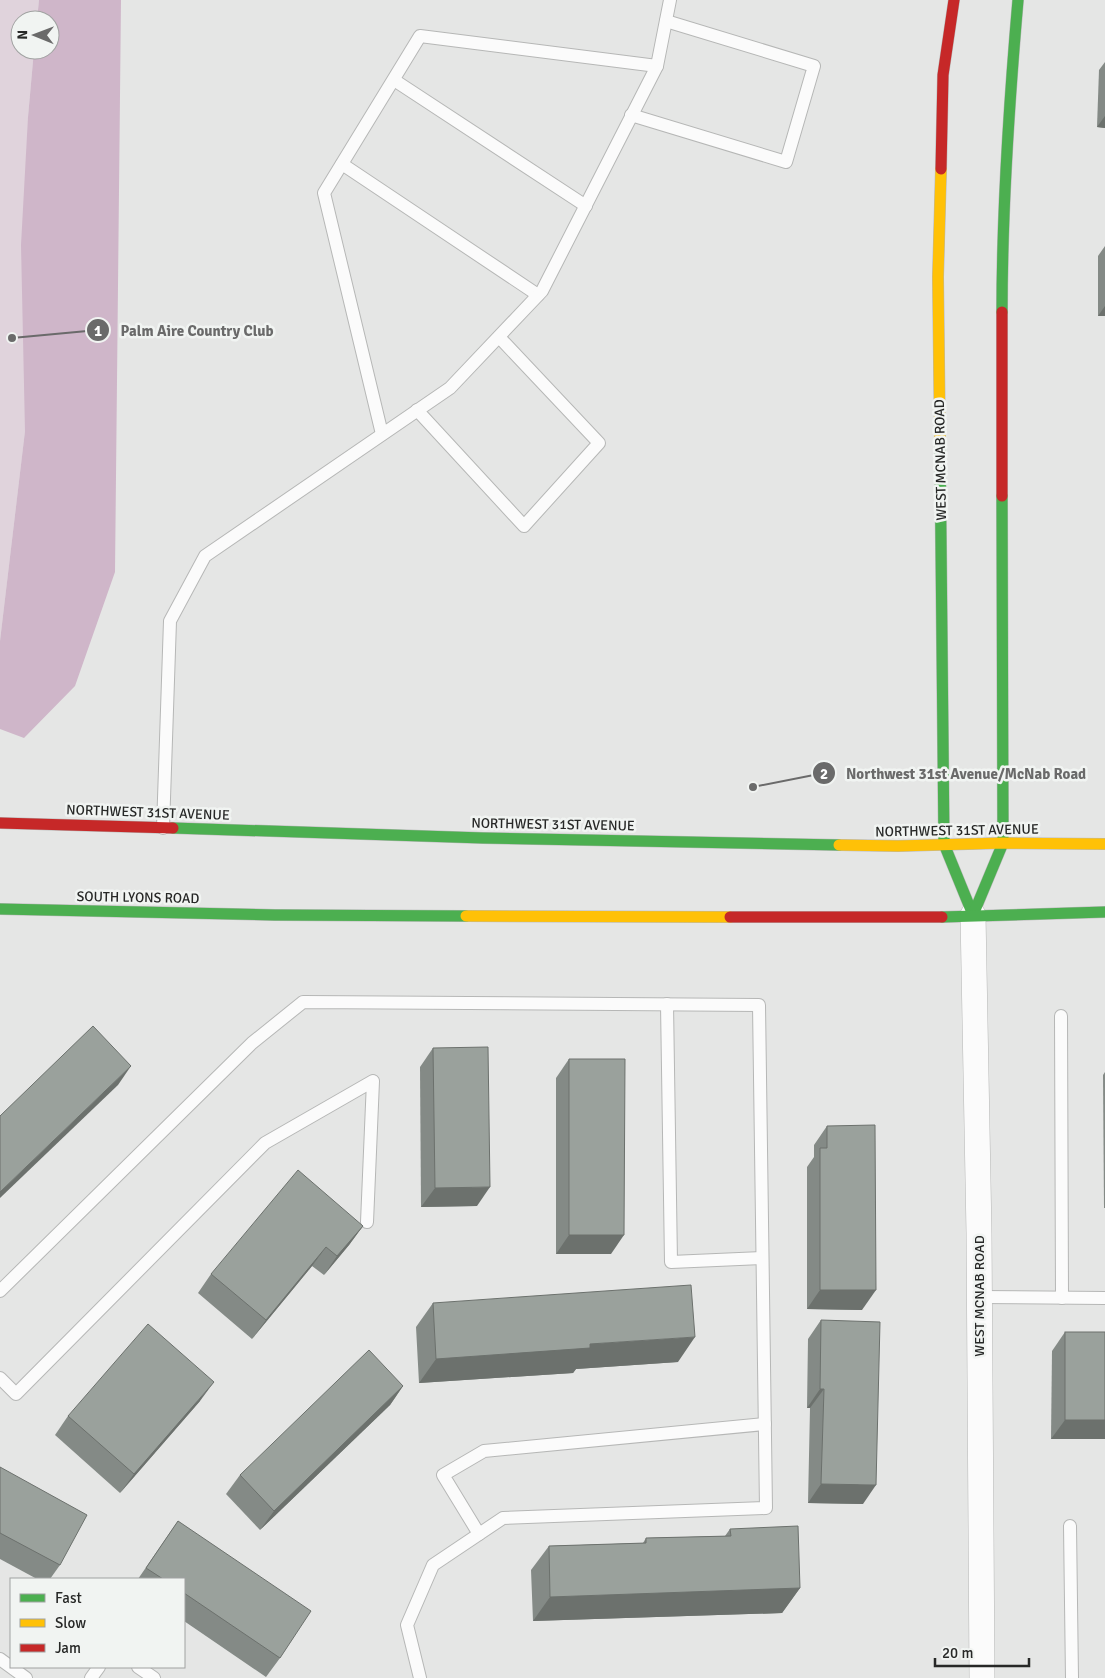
<svg xmlns="http://www.w3.org/2000/svg" width="1105" height="1678" font-family="Signika,sans-serif">
	<style>
		.green { fill: #e0d3dc }
		.water { fill: #cfb6c9 }
		.lines { fill: none; stroke-linecap: round; stroke-linejoin: round }
		.lane-casing { stroke: #b6b7b6; stroke-width: 14 }
		.street-casing { stroke: #b6b7b6; stroke-width: 26 }
		.fast-casing { stroke: #b6b7b6; stroke-width: 12 }
		.slow-casing { stroke: #b6b7b6; stroke-width: 12 }
		.jam-casing { stroke: #b6b7b6; stroke-width: 12 }
		.lane { stroke: #fbfbfb; stroke-width: 12 }
		.street { stroke: #fbfbfb; stroke-width: 25 }
		.fast { stroke: #4caf50; stroke-width: 11 }
		.slow { stroke: #ffc107; stroke-width: 11 }
		.jam { stroke: #c62828; stroke-width: 11 }
		.wall { fill: #848a86 }
		.shaded-wall { fill: #6c716d }
		.building { fill: #9aa19c; stroke: #6c716d }
		.labels { text-anchor: middle; stroke-width: 5; stroke-linejoin: round; paint-order: stroke }
		.street-label { font-size: 14px; fill: #272827; stroke: #f1f4f2 }
		.leader { fill: none; stroke: #6a6a6a; stroke-width: 2 }
		.callout-dot { fill: #6a6a6a; stroke: #f1f4f2; stroke-width: 2 }
		.mark-label { font-size: 15px; text-anchor: middle; font-weight: bold; fill: #fff }
		.callout-label { font-size: 15px; text-anchor: middle; font-weight: bold; fill: #6a6a6a; stroke: #f1f4f2; stroke-width: 5; stroke-linejoin: round; paint-order: stroke }
	</style>
	<rect width="100%" height="100%" fill="#e5e6e5"/>
	<!-- green -->
	<polygon class="green" points="0,0 39,0 37,20 20,20 20,50 34,50 28,117 25,431 0,641"/>
	<!-- water -->
	<polygon class="water" points="39,0 121,0 115,572 75,686 24,738 0,729 0,641 25,431 21,245 28,117 34,50 50,50 50,20 37,20"/>
	<g class="lines">
		<defs>
			<g id="lane">
				<polyline points="394,80 586,206"/>
				<polyline points="631,115 786,162 814,66 666,21"/>
				<polyline points="342,164 538,295"/>
				<polyline points="417,410 524,526 599,443 499,337"/>
				<polyline points="382,434 324,193 420,36 657,66"/>
				<polyline points="163,828 170,621 205,556 450,388 542,291 657,66 670,0"/>
				<polyline points="667,1004 671,1262 762,1258"/>
				<polyline points="1061,1016 1062,1298"/>
				<polyline points="0,1291 252,1043 303,1002 759,1005 766,1508 503,1518 433,1565 407,1625 420,1678"/>
				<polyline points="979,1297 1105,1298"/>
				<polyline points="0,1378 16,1394 265,1143 373,1081 367,1222"/>
				<polyline points="1070,1526 1072,1678"/>
				<polyline points="479,1534 443,1475 484,1451 765,1424"/>
				<polyline points="0,1659 26,1678"/>
				<polyline points="138,1667 154,1678"/>
				<polyline points="91,1678 99,1667"/>
			</g>
			<polyline id="street" points="973,915 979,1233 982,1678"/>
			<g id="fast">
				<path d="M1002,312C1002,208 1009,104 1018,0"/>
				<polyline points="940,444 944,844 973,915"/>
				<polyline points="173,828 483,838 839,845"/>
				<polyline points="0,909 275,915 466,916"/>
				<polyline points="973,915 1003,843 1002,496"/>
				<polyline points="942,917 1105,912"/>
			</g>
			<g id="slow">
				<polyline points="940,444 938,277 941,169"/>
				<polyline points="839,845 898,846 1003,843 1105,844"/>
				<polyline points="466,916 730,917"/>
			</g>
			<g id="jam">
				<polyline points="941,169 943,75 954,0"/>
				<polyline points="1002,312 1002,496"/>
				<polyline points="0,823 173,828"/>
				<polyline points="730,917 942,917"/>
			</g>
		</defs>
		<!-- lane casing -->
		<use href="#lane" class="lane-casing"/>
		<!-- street casing -->
		<use href="#street" class="street-casing"/>
		<!-- fast casing -->
		<use href="#fast" class="fast-casing"/>
		<!-- slow casing -->
		<use href="#slow" class="slow-casing"/>
		<!-- jam casing -->
		<use href="#jam" class="jam-casing"/>
		<!-- lane -->
		<use href="#lane" class="lane"/>
		<!-- street -->
		<use href="#street" class="street"/>
		<!-- fast -->
		<use href="#fast" class="fast"/>
		<!-- slow -->
		<use href="#slow" class="slow"/>
		<!-- jam -->
		<use href="#jam" class="jam"/>
	</g>
	<!-- wall -->
	<g class="wall">
		<polygon points="1105,62 1105,128 1097,127 1099,70"/>
		<polygon points="1105,246 1105,316 1098,316 1098,256"/>
		<polygon points="433,1048 477,1206 421,1207 420,1067"/>
		<polygon points="569,1059 611,1254 556,1254 556,1078"/>
		<polygon points="1105,1072 1105,1208 1104,1208 1103,1075"/>
		<polygon points="827,1126 862,1310 807,1309 807,1167 814,1157 814,1145"/>
		<polygon points="363,1226 349,1245 324,1275 312,1266 252,1339 198,1293 211,1274"/>
		<polygon points="433,1303 678,1362 576,1369 573,1373 419,1383 416,1327"/>
		<polygon points="821,1320 863,1504 808,1503 810,1408 807,1408 808,1339"/>
		<polygon points="1065,1332 1105,1439 1051,1439 1052,1351"/>
		<polygon points="403,1386 390,1405 260,1530 226,1494 240,1475"/>
		<polygon points="200,1401 120,1493 55,1435 68,1416"/>
		<polygon points="0,1467 60,1565 50,1579 37,1579 0,1559"/>
		<polygon points="178,1521 280,1658 266,1677 184,1621 184,1579 138,1579"/>
		<polygon points="730,1529 800,1588 782,1613 533,1621 531,1570 549,1546 643,1543 646,1538 725,1536"/>
	</g>
	<!-- shaded-wall -->
	<g class="shaded-wall">
		<polygon points="1105,116 1105,128 1097,127"/>
		<polygon points="1105,306 1105,316 1098,316"/>
		<polygon points="131,1066 118,1085 0,1198 0,1192"/>
		<polygon points="490,1187 477,1206 421,1207 435,1188"/>
		<polygon points="363,1226 349,1245 324,1275 337,1256"/>
		<polygon points="569,1235 624,1235 611,1254 556,1254"/>
		<polygon points="326,1247 312,1266 252,1339 266,1320"/>
		<polygon points="820,1290 876,1290 862,1310 807,1309"/>
		<polygon points="695,1337 678,1362 576,1369 573,1373 419,1383 436,1359 590,1344"/>
		<polygon points="214,1382 200,1401 120,1493 134,1474"/>
		<polygon points="403,1386 390,1405 260,1530 274,1511"/>
		<polygon points="820,1389 824,1389 810,1408 807,1408"/>
		<polygon points="1065,1420 1105,1420 1105,1439 1051,1439"/>
		<polygon points="821,1484 876,1485 863,1504 808,1503"/>
		<polygon points="800,1588 782,1613 533,1621 550,1597"/>
	</g>
	<!-- building -->
	<g class="building">
		<polygon points="93,1026 131,1066 0,1192 0,1116"/>
		<polygon points="488,1047 490,1187 435,1188 433,1048"/>
		<polygon points="569,1059 625,1059 624,1235 569,1235"/>
		<polygon points="875,1125 876,1290 820,1290 820,1148 827,1148 827,1126"/>
		<polygon points="298,1170 363,1226 337,1256 326,1247 266,1320 211,1274"/>
		<polygon points="691,1285 695,1337 590,1344 590,1348 436,1359 433,1303"/>
		<polygon points="821,1320 880,1322 876,1485 821,1484 824,1389 820,1389"/>
		<polygon points="148,1324 214,1382 134,1474 68,1416"/>
		<rect x="1065" y="1332" width="40" height="88"/>
		<polygon points="369,1350 403,1386 274,1511 240,1475"/>
		<polygon points="0,1467 87,1515 60,1565 0,1533"/>
		<polygon points="178,1521 311,1611 280,1658 184,1593 184,1579 163,1579 146,1568"/>
		<polygon points="798,1526 800,1588 550,1597 549,1546 646,1543 646,1538 731,1536 730,1529"/>
	</g>
	<g class="labels">
		<!-- street labels -->
		<g class="street-label">
			<text transform="translate(940 460) rotate(-91)" y="5">WEST MCNAB ROAD</text>
			<text transform="translate(148 812) rotate(2)" y="5">NORTHWEST 31ST AVENUE</text>
			<text transform="translate(553 824) rotate(1)" y="5">NORTHWEST 31ST AVENUE</text>
			<text transform="translate(957 830) rotate(-1)" y="5">NORTHWEST 31ST AVENUE</text>
			<text transform="translate(138 897) rotate(1)" y="5">SOUTH LYONS ROAD</text>
			<text transform="translate(979 1296) rotate(-90)" y="5">WEST MCNAB ROAD</text>
		</g>
	</g>
	<!-- callouts -->
	<path class="leader" d="M12 338L98 330M753 787L824 773"/>
	<g class="callout-dot">
		<circle cx="12" cy="338" r="5"/>
		<circle cx="753" cy="787" r="5"/>
		<circle cx="98" cy="330" r="12"/>
		<circle cx="824" cy="773" r="12"/>
	</g>
	<g class="mark-label">
		<text x="98" y="336">1</text>
		<text x="824" y="779">2</text>
	</g>
	<g class="callout-label">
		<text x="197" y="336">Palm Aire Country Club</text>
		<text x="966" y="779">Northwest 31st Avenue/McNab Road</text>
	</g>
	<!-- legend -->
	<rect x="10" y="1578" width="175" height="90" fill="#f1f4f2" stroke="#a0a2a1"/>
	<rect x="20" y="1594" width="25" height="8" fill="#4caf50" stroke="#a0a2a1"/>
	<text x="55" y="1603" font-size="15" fill="#272827">Fast</text>
	<rect x="20" y="1619" width="25" height="8" fill="#ffc107" stroke="#a0a2a1"/>
	<text x="55" y="1628" font-size="15" fill="#272827">Slow</text>
	<rect x="20" y="1644" width="25" height="8" fill="#c62828" stroke="#a0a2a1"/>
	<text x="55" y="1653" font-size="15" fill="#272827">Jam</text>
	<!-- north arrow -->
	<g transform="translate(35 35) rotate(271)"><circle r="24" fill="#f1f4f2" stroke="#a0a2a1"/>
	<path d="M0-4L9 19L0 12L-9 19Z" fill="#6a6a6a"/>
	<text y="-8" font-size="14" font-weight="bold" text-anchor="middle" fill="#272827">N</text>
	</g>
	<!-- scale -->
	<path d="M935 1658v8h94v-8" fill="none" stroke="#272827" stroke-width="2.5"/>
	<text x="942" y="1658" font-size="15" fill="#272827" stroke="#f1f4f2" stroke-width="4" paint-order="stroke">20 m</text>
</svg>
